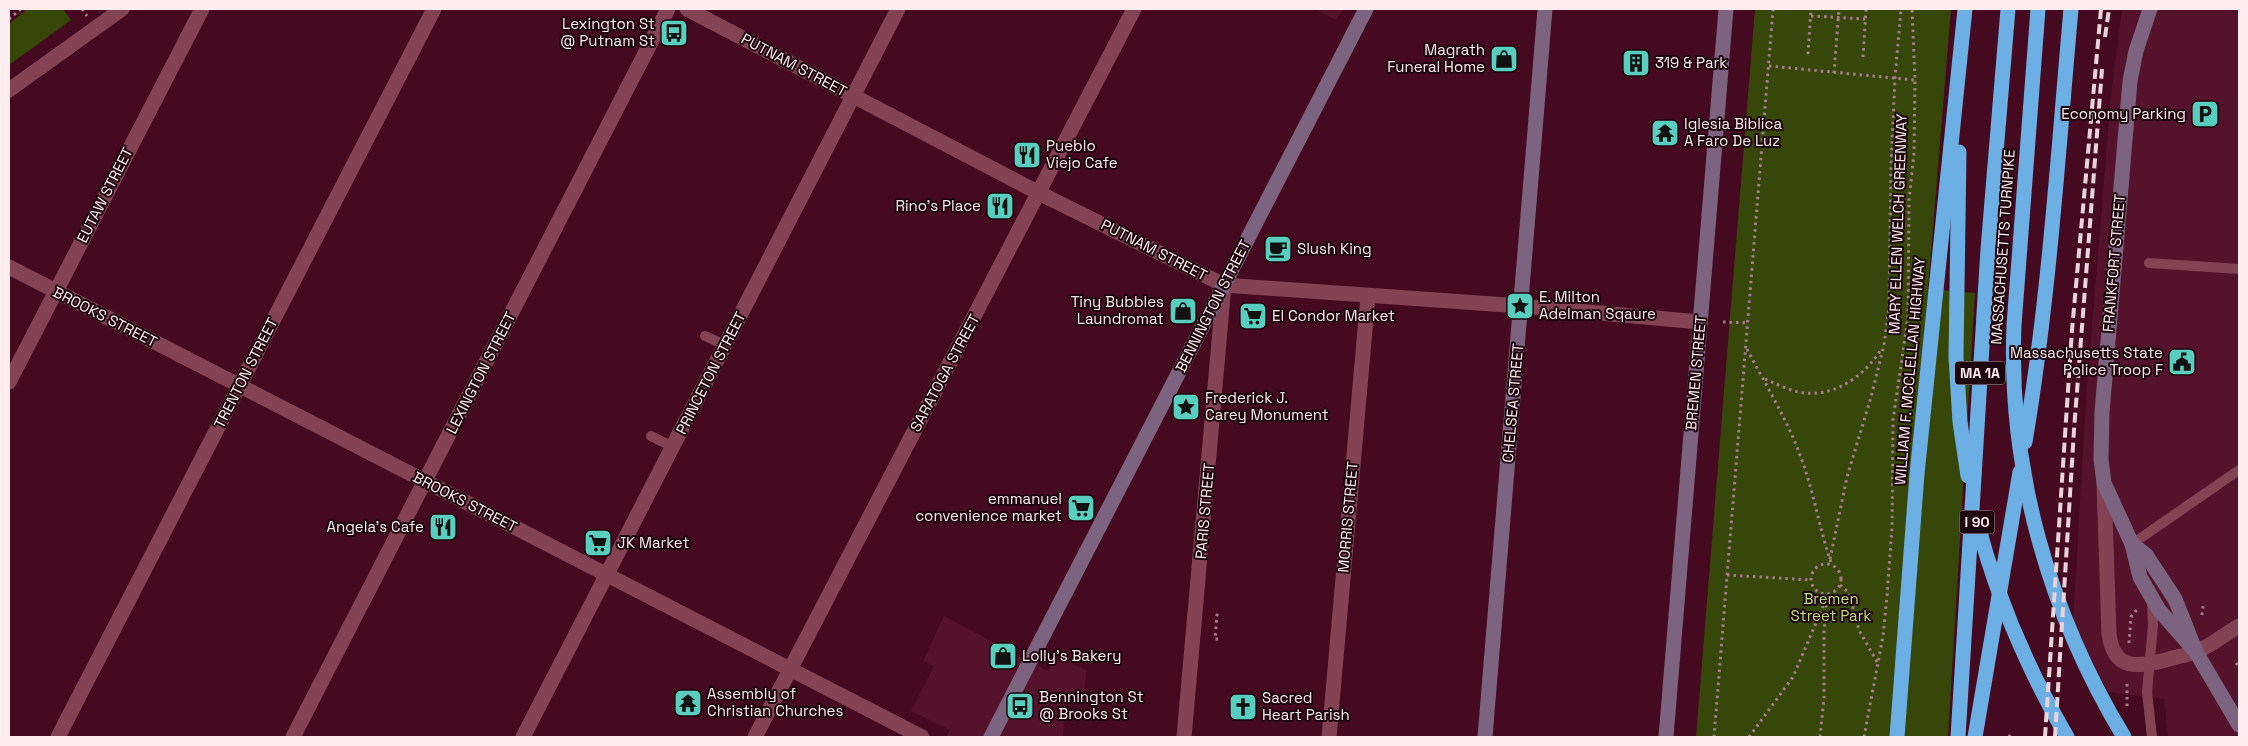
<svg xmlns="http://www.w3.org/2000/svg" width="2248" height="746" font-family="'Space Grotesk',sans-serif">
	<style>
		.built { fill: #54122b }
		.green { fill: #374609 }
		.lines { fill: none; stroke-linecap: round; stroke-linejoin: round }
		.path { stroke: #a57f8c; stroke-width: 3; stroke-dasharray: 2.5 4; stroke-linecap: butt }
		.lane { stroke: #834355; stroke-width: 10 }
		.street { stroke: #834355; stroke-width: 15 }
		.secondary { stroke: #7c6380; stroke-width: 15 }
		.highway { stroke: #6bafe4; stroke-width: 15 }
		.rail { stroke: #e9d4d9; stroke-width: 4; stroke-dasharray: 10 5; stroke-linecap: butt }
		.labels { text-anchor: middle; stroke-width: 4; stroke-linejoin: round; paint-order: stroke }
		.shield { fill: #1c050c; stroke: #baa7ac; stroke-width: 1 }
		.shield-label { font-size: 14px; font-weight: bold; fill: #fdedf0 }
		.poi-label { font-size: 15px; fill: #fdedf0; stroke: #1c050c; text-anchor: start }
		.street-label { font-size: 15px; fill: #fdedf0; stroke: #1c050c }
		.park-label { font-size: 15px; fill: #bedd7a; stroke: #1c050c }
	</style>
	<rect width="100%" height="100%" fill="#450920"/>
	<!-- built -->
	<g class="built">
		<polygon points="1315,9 1343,9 1336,20"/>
		<polygon points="2122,9 2239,9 2239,737 2168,737 2164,699 2108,692 2073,624 2086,399 2111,95"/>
		<polygon points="944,616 1048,671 1056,656 1086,670 1084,702 1066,700 1063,737 946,737 950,730 911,711 934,666 923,661"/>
	</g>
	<!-- green -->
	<g class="green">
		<polygon points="27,9 63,9 71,20 9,65 9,24"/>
		<polygon points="1755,9 1951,9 1928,289 1975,293 1948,737 1696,737"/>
	</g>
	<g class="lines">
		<!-- path -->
		<g class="path">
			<polyline points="82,9 87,16"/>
			<polyline points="1811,16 1865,19"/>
			<polyline points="9,19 21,9"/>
			<polyline points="1808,54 1811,9"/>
			<polyline points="1863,57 1866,9"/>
			<polyline points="1769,66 1915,80"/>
			<polyline points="1834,73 1839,9"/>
			<polyline points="1723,322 1749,323"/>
			<path d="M1747,349C1765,384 1786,417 1800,455C1814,491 1819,529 1832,565"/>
			<path d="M1765,379C1776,384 1787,389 1798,392C1833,399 1864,377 1882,348"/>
			<polyline points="1830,559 1847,477 1871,397 1884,345 1889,307 1891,166 1895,78 1901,9"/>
			<circle cx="1826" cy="579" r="15"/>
			<polyline points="1727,575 1811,580"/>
			<polyline points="1840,585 1849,593 1859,630 1877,662"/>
			<polyline points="2202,615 2203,606"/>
			<polyline points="1218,639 1215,639 1217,615 1220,616"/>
			<polyline points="2129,643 2131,617 2139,607"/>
			<polyline points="2236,663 2239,667"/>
			<polyline points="2127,684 2127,707"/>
			<polyline points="1714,737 1773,9"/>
			<polyline points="1749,737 1793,677 1827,597"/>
			<polyline points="1820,737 1824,698 1824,632 1827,594"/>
			<polyline points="1864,737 1883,636 1887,596 1892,528 1893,420 1908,317 1909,200 1914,153 1915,80 1912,9"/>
			<polyline points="2009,737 2011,733"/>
		</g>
		<!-- lane -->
		<g class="lane">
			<polyline points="2149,263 2239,269"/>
			<polyline points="705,336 725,345"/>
			<polyline points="651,436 673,447"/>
			<polyline points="2132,544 2239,470"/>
			<polyline points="2152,600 2153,626 2147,692 2152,737"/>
		</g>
		<!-- street -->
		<g class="street">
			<polyline points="687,9 1039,193 1224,285 1521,306 1700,322"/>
			<polyline points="9,90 122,9"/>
			<polyline points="9,267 922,737"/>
			<polyline points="9,382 202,9"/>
			<path d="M2104,484L2109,634C2114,671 2137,667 2166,660C2176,657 2187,655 2196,652C2212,645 2225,634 2239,626"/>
			<polyline points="58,737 434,9"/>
			<polyline points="293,737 668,9"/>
			<polyline points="523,737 898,9"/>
			<polyline points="755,737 1134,9"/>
			<polyline points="1184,737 1224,285"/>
			<polyline points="1329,737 1368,296"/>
		</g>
		<!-- secondary -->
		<g class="secondary">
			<polyline points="2150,9 2136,51 2130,81 2102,412 2101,459 2104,483 2132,544 2140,577 2159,610 2196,652"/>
			<polyline points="2132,544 2146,555 2175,599 2196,652 2239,725"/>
			<polyline points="991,737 1366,9"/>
			<polyline points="1485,737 1545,9"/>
			<polyline points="1666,737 1726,9"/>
		</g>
		<!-- highway -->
		<g class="highway">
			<path d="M2038,9L2014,325C2008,470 2049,613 2124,737"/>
			<polyline points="1959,152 1956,357 1960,422 1968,476"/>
			<path d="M2025,442C2049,299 2058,154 2071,9"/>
			<path d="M1976,518C1996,596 2027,668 2067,737"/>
			<polyline points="1897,737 1917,474 1965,9"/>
			<polyline points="1958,737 1988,249 2008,9"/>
			<polyline points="1975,737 2020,472"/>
		</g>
		<!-- rail -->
		<g class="rail">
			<polyline points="2105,37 2109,9"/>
			<polyline points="2045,737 2072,330 2101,9"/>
			<polyline points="2055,737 2074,430 2102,69"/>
		</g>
	</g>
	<!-- icons -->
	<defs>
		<symbol id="bus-square" viewBox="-11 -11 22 22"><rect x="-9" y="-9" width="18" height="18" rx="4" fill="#59cebe" stroke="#1c050c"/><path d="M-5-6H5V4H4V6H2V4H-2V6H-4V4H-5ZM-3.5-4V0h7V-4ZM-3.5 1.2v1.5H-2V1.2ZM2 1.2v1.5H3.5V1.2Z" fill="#111"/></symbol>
		<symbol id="shop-square" viewBox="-11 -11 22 22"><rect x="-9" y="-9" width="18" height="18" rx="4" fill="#59cebe" stroke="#1c050c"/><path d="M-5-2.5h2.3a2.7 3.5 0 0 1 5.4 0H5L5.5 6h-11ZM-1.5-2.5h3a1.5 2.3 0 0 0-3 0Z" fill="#111"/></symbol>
		<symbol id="building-square" viewBox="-11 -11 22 22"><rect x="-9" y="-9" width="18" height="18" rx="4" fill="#59cebe" stroke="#1c050c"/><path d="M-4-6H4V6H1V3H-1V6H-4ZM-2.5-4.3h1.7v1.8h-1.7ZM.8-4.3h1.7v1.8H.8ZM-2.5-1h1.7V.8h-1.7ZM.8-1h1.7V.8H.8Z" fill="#111"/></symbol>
		<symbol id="parking-square" viewBox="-11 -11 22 22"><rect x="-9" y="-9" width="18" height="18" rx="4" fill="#59cebe" stroke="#1c050c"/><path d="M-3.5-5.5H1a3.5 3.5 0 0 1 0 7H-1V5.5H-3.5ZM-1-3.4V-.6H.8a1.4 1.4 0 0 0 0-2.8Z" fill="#111"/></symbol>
		<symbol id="temple-square" viewBox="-11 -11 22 22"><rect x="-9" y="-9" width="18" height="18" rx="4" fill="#59cebe" stroke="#1c050c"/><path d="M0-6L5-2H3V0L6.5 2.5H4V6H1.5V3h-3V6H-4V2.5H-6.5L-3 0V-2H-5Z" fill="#111"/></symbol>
		<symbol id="restaurant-square" viewBox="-11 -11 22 22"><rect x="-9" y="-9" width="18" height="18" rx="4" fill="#59cebe" stroke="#1c050c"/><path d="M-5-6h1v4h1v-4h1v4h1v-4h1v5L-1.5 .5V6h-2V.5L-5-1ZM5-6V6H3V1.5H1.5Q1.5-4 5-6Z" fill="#111"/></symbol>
		<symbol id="cafe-square" viewBox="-11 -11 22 22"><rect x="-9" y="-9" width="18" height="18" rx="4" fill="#59cebe" stroke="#1c050c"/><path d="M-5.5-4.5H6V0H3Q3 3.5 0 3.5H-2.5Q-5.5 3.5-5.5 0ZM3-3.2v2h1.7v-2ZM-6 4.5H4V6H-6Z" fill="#111"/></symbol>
		<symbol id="sight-square" viewBox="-11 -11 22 22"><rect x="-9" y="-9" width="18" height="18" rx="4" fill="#59cebe" stroke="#1c050c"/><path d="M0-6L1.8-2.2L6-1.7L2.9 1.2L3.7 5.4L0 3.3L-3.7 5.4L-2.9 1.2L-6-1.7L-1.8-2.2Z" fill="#111"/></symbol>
		<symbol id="supermarket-square" viewBox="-11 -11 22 22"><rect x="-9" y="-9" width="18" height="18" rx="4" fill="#59cebe" stroke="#1c050c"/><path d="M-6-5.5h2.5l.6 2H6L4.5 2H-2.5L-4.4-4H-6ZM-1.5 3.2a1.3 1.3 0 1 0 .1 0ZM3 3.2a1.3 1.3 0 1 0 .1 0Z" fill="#111"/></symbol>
		<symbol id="civic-square" viewBox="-11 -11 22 22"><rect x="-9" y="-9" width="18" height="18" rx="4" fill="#59cebe" stroke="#1c050c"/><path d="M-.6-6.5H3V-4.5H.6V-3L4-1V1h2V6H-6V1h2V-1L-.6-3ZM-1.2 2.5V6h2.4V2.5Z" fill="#111"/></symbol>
		<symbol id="church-square" viewBox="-11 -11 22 22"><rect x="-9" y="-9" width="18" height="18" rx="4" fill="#59cebe" stroke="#1c050c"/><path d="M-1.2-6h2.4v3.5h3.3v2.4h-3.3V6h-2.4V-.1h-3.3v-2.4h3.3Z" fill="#111"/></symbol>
	</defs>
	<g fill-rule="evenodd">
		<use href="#bus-square" x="658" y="17" width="32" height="32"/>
		<use href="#shop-square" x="1488" y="43" width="32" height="32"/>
		<use href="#building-square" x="1620" y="47" width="32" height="32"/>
		<use href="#parking-square" x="2189" y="98" width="32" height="32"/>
		<use href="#temple-square" x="1649" y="117" width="32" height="32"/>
		<use href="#restaurant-square" x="1011" y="139" width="32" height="32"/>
		<use href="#restaurant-square" x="984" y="190" width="32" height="32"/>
		<use href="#cafe-square" x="1262" y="233" width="32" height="32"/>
		<use href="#sight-square" x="1504" y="290" width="32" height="32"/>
		<use href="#shop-square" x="1167" y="295" width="32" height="32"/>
		<use href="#supermarket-square" x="1237" y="300" width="32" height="32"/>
		<use href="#civic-square" x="2166" y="346" width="32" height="32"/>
		<use href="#sight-square" x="1170" y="391" width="32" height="32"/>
		<use href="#supermarket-square" x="1065" y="492" width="32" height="32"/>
		<use href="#restaurant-square" x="427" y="511" width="32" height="32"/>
		<use href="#supermarket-square" x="582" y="527" width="32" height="32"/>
		<use href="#shop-square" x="987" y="640" width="32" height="32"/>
		<use href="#temple-square" x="672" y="687" width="32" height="32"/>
		<use href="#bus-square" x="1004" y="690" width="32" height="32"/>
		<use href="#church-square" x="1227" y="691" width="32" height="32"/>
	</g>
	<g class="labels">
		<!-- shield labels -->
		<g class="shield">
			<rect x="1955" y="361.5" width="50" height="23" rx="4"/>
			<rect x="1959.5" y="510.5" width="35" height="23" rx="4"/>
		</g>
		<g class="shield-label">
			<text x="1980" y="378">MA 1A</text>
			<text x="1977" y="527">I 90</text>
		</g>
		<!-- poi labels -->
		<g class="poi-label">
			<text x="655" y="29" text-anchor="end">Lexington St<tspan x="655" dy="17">@ Putnam St</tspan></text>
			<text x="1485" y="55" text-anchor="end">Magrath<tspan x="1485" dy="17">Funeral Home</tspan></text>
			<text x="1655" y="68">319 &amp; Park</text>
			<text x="2186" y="119" text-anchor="end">Economy Parking</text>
			<text x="1684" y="129">Iglesia Biblica<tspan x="1684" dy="17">A Faro De Luz</tspan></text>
			<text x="1046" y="151">Pueblo<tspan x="1046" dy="17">Viejo Cafe</tspan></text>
			<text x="981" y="211" text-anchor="end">Rino's Place</text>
			<text x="1297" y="254">Slush King</text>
			<text x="1539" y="302">E. Milton<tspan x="1539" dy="17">Adelman Sqaure</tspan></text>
			<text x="1164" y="307" text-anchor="end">Tiny Bubbles<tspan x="1164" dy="17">Laundromat</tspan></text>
			<text x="1272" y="321">El Condor Market</text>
			<text x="2163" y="358" text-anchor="end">Massachusetts State<tspan x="2163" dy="17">Police Troop F</tspan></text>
			<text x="1205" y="403">Frederick J.<tspan x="1205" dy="17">Carey Monument</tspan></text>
			<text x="1062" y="504" text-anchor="end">emmanuel<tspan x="1062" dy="17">convenience market</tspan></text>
			<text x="424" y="532" text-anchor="end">Angela's Cafe</text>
			<text x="617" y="548">JK Market</text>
			<text x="1022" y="661">Lolly's Bakery</text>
			<text x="707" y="699">Assembly of<tspan x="707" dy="17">Christian Churches</tspan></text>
			<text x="1039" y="702">Bennington St<tspan x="1039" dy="17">@ Brooks St</tspan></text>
			<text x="1262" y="703">Sacred<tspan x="1262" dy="17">Heart Parish</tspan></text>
		</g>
		<!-- street labels -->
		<g class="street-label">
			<text transform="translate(794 65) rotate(28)" y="5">PUTNAM STREET</text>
			<text transform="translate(105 195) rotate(-63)" y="5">EUTAW STREET</text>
			<text transform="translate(1898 224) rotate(-88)" y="5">MARY ELLEN WELCH GREENWAY</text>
			<text transform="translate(2003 247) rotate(-86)" y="5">MASSACHUSETTS TURNPIKE</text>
			<text transform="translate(1154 250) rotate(27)" y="5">PUTNAM STREET</text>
			<text transform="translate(2114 263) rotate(-85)" y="5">FRANKFORT STREET</text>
			<text transform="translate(1213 306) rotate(-63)" y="5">BENNINGTON STREET</text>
			<text transform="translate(105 317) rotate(27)" y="5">BROOKS STREET</text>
			<text transform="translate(1910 371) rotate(-85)" y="5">WILLIAM F. MCCLELLAN HIGHWAY</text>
			<text transform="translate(246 373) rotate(-63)" y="5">TRENTON STREET</text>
			<text transform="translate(481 373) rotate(-63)" y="5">LEXINGTON STREET</text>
			<text transform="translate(711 373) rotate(-63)" y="5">PRINCETON STREET</text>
			<text transform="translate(945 373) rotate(-62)" y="5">SARATOGA STREET</text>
			<text transform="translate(1696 373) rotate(-85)" y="5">BREMEN STREET</text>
			<text transform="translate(1513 403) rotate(-85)" y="5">CHELSEA STREET</text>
			<text transform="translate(465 502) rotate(27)" y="5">BROOKS STREET</text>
			<text transform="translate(1205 511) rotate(-85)" y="5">PARIS STREET</text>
			<text transform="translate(1348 517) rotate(-85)" y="5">MORRIS STREET</text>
		</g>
		<!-- park labels -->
		<g class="park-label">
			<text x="1831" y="604">Bremen<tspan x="1831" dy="17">Street Park</tspan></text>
		</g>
	</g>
	<!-- border -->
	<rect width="2248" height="746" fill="none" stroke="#fdedf0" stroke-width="20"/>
</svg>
